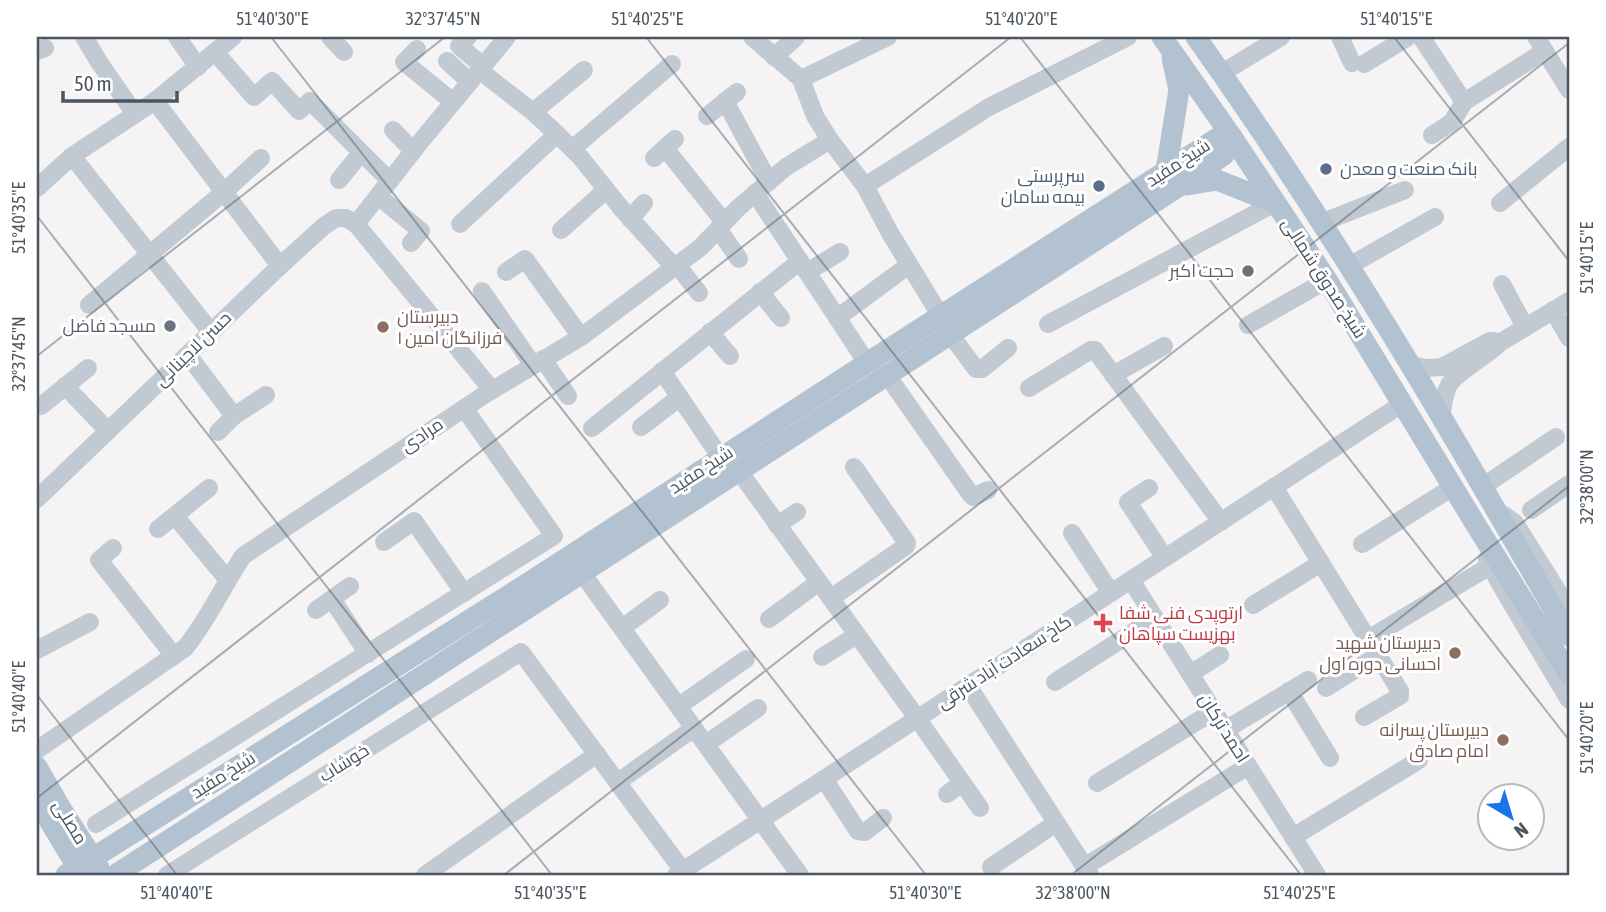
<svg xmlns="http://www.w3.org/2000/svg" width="1606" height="912" font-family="'Asap Condensed',Cairo,sans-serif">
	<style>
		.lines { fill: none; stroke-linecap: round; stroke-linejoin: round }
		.minor { stroke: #c1cad2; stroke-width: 18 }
		.major { stroke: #b3c2d1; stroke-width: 21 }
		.ticks { fill: none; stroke: #4a5661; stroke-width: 2; stroke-opacity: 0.45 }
		.service-dot { fill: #5c6f8a; stroke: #fff; stroke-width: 2.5 }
		.worship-dot { fill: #6b7280; stroke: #fff; stroke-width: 2.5 }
		.education-dot { fill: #8d6e63; stroke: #fff; stroke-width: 2.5 }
		.health-dot { fill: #e0444e; stroke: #fff; stroke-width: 2.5 }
		.labels { text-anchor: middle; stroke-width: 6; stroke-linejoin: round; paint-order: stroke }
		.street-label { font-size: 18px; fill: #4a5661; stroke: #fff }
		.service-label { font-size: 18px; fill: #4e5e75; stroke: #fff; text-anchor: start }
		.worship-label { font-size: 18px; fill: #5b616d; stroke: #fff; text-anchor: end }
		.education-label { font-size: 18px; fill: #785e54; stroke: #fff; text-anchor: end }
		.health-label { font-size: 18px; fill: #be3a42; stroke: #fff; text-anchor: start }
		.neatline { fill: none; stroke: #4a5661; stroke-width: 2.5 }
		.ticks-label { font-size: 18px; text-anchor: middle; fill: #4a5661 }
	</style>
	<rect width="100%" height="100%" fill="#f5f3f3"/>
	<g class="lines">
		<!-- minor -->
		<g class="minor">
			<polyline points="84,37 99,62 135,114"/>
			<polyline points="177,37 198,67"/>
			<polyline points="330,37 344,52"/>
			<polyline points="468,37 459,46 483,66"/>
			<polyline points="752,37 801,79 815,116 830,140 865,186 890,233 940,315"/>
			<polyline points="1340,37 1352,63"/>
			<polyline points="1421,37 1464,102"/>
			<polyline points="1536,37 1569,90"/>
			<polyline points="417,49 404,62 453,102"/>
			<polyline points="37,51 45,48"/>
			<polyline points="215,52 254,97 272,81 299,111 310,101 390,181"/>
			<polyline points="774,57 796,37"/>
			<polyline points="447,61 470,82"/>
			<polyline points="1364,64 1408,37"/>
			<polyline points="479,70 533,112 557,134 581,158 621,208 674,267"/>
			<polyline points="1222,73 1281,37"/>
			<polyline points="801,79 888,37"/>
			<polyline points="155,101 280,266"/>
			<polyline points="725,101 769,182"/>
			<polyline points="533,112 584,70"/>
			<polyline points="707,116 737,92"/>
			<polyline points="393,130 413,151"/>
			<polyline points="1432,135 1452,122 1464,102 1545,51"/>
			<polyline points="665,148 724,222"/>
			<polyline points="572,149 672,64"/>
			<polyline points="72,156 211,332"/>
			<polyline points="654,158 675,139"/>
			<polyline points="339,180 361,153"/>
			<polyline points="865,186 989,107 1128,37"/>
			<polyline points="37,188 72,156 155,101 233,37"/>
			<polyline points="755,193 867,363"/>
			<polyline points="378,196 421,231 411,243"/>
			<polyline points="1500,203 1569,147"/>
			<polyline points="630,219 644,203"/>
			<polyline points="1321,223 1405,190"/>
			<polyline points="356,224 421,141 507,37"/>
			<polyline points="460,224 557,134"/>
			<polyline points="718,229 739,259"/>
			<polyline points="561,230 606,190"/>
			<polyline points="677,265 699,293"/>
			<polyline points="1349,266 1435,217"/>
			<polyline points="506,272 525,259 581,337"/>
			<polyline points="807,272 840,252"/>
			<polyline points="1502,284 1525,327"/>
			<polyline points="482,291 533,365"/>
			<polyline points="760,292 781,318"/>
			<polyline points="89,305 224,192 261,158"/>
			<polyline points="1553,310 1569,338"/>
			<polyline points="837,318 909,265"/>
			<polyline points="1048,324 1275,203"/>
			<polyline points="1248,325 1327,280"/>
			<polyline points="710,332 730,356"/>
			<polyline points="950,334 976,369 982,369 1008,348"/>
			<polyline points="188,355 234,416"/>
			<polyline points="543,359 568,396"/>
			<polyline points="1410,365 1426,368 1442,367 1490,341 1494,341"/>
			<polyline points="662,371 721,458"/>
			<polyline points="887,375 971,495 973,497 988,490"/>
			<polyline points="1113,375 1164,346"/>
			<polyline points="65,386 108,431"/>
			<polyline points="1029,388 1091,350 1095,350 1221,522"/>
			<polyline points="41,406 88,368"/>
			<path d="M1441,417C1443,407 1444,394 1449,385C1454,374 1490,354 1501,342L1569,301"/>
			<polyline points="641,427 680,397"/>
			<polyline points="592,428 800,261"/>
			<polyline points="218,432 234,416 266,395"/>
			<polyline points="739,471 917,718 980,808"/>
			<polyline points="1274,487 1400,691 1400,696 1364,717"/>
			<polyline points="1482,487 1556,437"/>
			<polyline points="1149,488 1128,502 1165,558"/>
			<polyline points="37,499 280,266 324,226 336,218 346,218 356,224 492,390"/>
			<polyline points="1531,510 1569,484"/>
			<polyline points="1504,515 1515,523 1569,609"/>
			<polyline points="175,516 227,579"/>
			<polyline points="777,525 797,512"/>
			<polyline points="158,529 209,488"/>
			<polyline points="1072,533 1111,593"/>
			<polyline points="384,542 414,521 464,593"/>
			<polyline points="1362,544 1453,487"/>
			<polyline points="113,548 99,560 174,656"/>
			<polyline points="1487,559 1490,566 1510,601 1569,700"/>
			<polyline points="582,573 800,875"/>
			<polyline points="1131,580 1317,875"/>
			<polyline points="831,598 906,546 907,543 854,467"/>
			<polyline points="332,599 368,654"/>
			<polyline points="1253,605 1321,563"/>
			<polyline points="316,610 350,586"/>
			<polyline points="769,619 819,582"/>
			<polyline points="622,628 660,600"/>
			<polyline points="1368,639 1490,566"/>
			<polyline points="37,650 90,622"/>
			<polyline points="822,657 857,635"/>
			<polyline points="1190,674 1220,655"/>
			<polyline points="1055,682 1155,618"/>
			<polyline points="968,686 1090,875"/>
			<polyline points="1326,688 1378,655"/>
			<polyline points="1289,691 1330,758"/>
			<polyline points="679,706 746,659"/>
			<polyline points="1225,730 1308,680"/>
			<polyline points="706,744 758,708"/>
			<path d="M37,750L185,648C208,620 223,586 243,556L484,395L581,337L701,247L738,208L786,167L830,140"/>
			<polyline points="824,779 858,831 865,832 883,818"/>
			<polyline points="618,782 694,728"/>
			<polyline points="1097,783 1214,711"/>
			<polyline points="947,794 962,783"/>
			<polyline points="96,824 554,536 464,408"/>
			<polyline points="1293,837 1419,760"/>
			<polyline points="991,867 1056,823"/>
			<polyline points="1084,867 1248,766"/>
			<polyline points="167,875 521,652 683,871"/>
			<polyline points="425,875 597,754"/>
			<polyline points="676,875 1402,404"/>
		</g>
		<!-- major -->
		<g class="major">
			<polyline points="1162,37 1232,137 1327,280 1476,525 1569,674"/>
			<path d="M1196,37C1249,112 1300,188 1349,266C1426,387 1497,512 1569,636"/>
			<polyline points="1166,171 1179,90 1172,58"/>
			<polyline points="1187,185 1217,180 1275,203"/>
			<polyline points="37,767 60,807 99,868"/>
			<polyline points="37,800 82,875"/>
			<polyline points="66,875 533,580 867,363 1219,137 1232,137"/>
			<polyline points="115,875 1178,187 1224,155 1232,137"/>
		</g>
	</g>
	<!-- ticks -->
	<path class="ticks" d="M271,37L926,875M646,37L1301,875M1020,37L1569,740M1394,37L1569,261M37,216L552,875M37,356L445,37M37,695L177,875M37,798L1011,37M504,875L1569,43M1071,875L1569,486"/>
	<!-- markers -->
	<g class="service-dot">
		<circle cx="1326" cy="169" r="7"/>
		<circle cx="1099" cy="186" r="7"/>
	</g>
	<g class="worship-dot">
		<circle cx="1248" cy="271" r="7"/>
		<circle cx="170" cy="326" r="7"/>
	</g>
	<g class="education-dot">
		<circle cx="383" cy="327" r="7"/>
		<circle cx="1455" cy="653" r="7"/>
		<circle cx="1503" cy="740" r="7"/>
	</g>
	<path class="health-dot" d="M1099.5 612.5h7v7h7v7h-7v7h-7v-7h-7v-7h7z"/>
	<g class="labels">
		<!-- street labels -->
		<g class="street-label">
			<text transform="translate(1178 163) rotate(-33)" y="6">شیخ مفید</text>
			<text transform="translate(1324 278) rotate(57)" y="6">شیخ صدوق شمالی</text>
			<text transform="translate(193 349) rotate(-44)" y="6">حسن لاچینانی</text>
			<text transform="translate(422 435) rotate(-34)" y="6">مرادی</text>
			<text transform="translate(701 470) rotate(-33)" y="6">شیخ مفید</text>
			<text transform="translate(1004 662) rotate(-33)" y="6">کاخ سعادت آباد شرقی</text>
			<text transform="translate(1224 728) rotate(58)" y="6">احمد ترکان</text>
			<text transform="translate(344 763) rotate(-32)" y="6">خوشاب</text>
			<text transform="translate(223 775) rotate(-32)" y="6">شیخ مفید</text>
			<text transform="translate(70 822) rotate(58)" y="6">مصلی</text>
		</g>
		<!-- service labels -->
		<g class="service-label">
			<text x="1340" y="175">بانک صنعت و معدن</text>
			<text x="1085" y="182" text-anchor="end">سرپرستی<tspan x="1085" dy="21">بیمه سامان</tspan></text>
		</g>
		<!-- worship labels -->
		<g class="worship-label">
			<text x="1234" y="277">حجت اکبر</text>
			<text x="156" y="332">مسجد فاضل</text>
		</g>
		<!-- education labels -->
		<g class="education-label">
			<text x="397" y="323" text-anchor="start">دبیرستان<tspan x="397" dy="21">فرزانگان امین ۱</tspan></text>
			<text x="1441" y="649">دبیرستان شهید<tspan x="1441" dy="21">احسانى دوره اول</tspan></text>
			<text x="1489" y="736">دبیرستان پسرانه<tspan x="1489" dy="21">امام صادق</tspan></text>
		</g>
		<!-- health labels -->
		<g class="health-label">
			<text x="1119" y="619">ارتوپدی فنی شفا<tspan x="1119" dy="21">بهزیست سپاهان</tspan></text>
		</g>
	</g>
	<!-- border -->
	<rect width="1606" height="912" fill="none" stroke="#ffffff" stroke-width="77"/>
	<!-- north arrow -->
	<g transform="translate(1511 817) rotate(142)"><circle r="33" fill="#ffffff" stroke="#b7bbc0" stroke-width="2"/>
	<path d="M0-5L12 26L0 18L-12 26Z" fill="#1a73e8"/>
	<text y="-10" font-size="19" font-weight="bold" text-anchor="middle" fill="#4a5661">N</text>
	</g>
	<!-- scale -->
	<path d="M63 91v10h114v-10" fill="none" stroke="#4a5661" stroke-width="3.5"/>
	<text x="74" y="91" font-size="21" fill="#4a5661" stroke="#ffffff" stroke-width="5" paint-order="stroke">50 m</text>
	<rect x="38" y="38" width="1530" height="836" class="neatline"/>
	<g class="ticks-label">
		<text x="272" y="25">51°40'30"E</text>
		<text x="443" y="25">32°37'45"N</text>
		<text x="647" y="25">51°40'25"E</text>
		<text x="1021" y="25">51°40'20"E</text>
		<text x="1396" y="25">51°40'15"E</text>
		<text transform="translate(19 218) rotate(-90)" y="6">51°40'35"E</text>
		<text transform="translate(1587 258) rotate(-90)" y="6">51°40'15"E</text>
		<text transform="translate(19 354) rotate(-90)" y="6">32°37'45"N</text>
		<text transform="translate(1587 487) rotate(-90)" y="6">32°38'00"N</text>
		<text transform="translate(19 697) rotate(-90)" y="6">51°40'40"E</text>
		<text transform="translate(1587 738) rotate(-90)" y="6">51°40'20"E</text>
		<text x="176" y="899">51°40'40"E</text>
		<text x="550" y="899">51°40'35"E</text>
		<text x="925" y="899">51°40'30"E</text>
		<text x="1073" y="899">32°38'00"N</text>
		<text x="1299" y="899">51°40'25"E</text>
	</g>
</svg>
